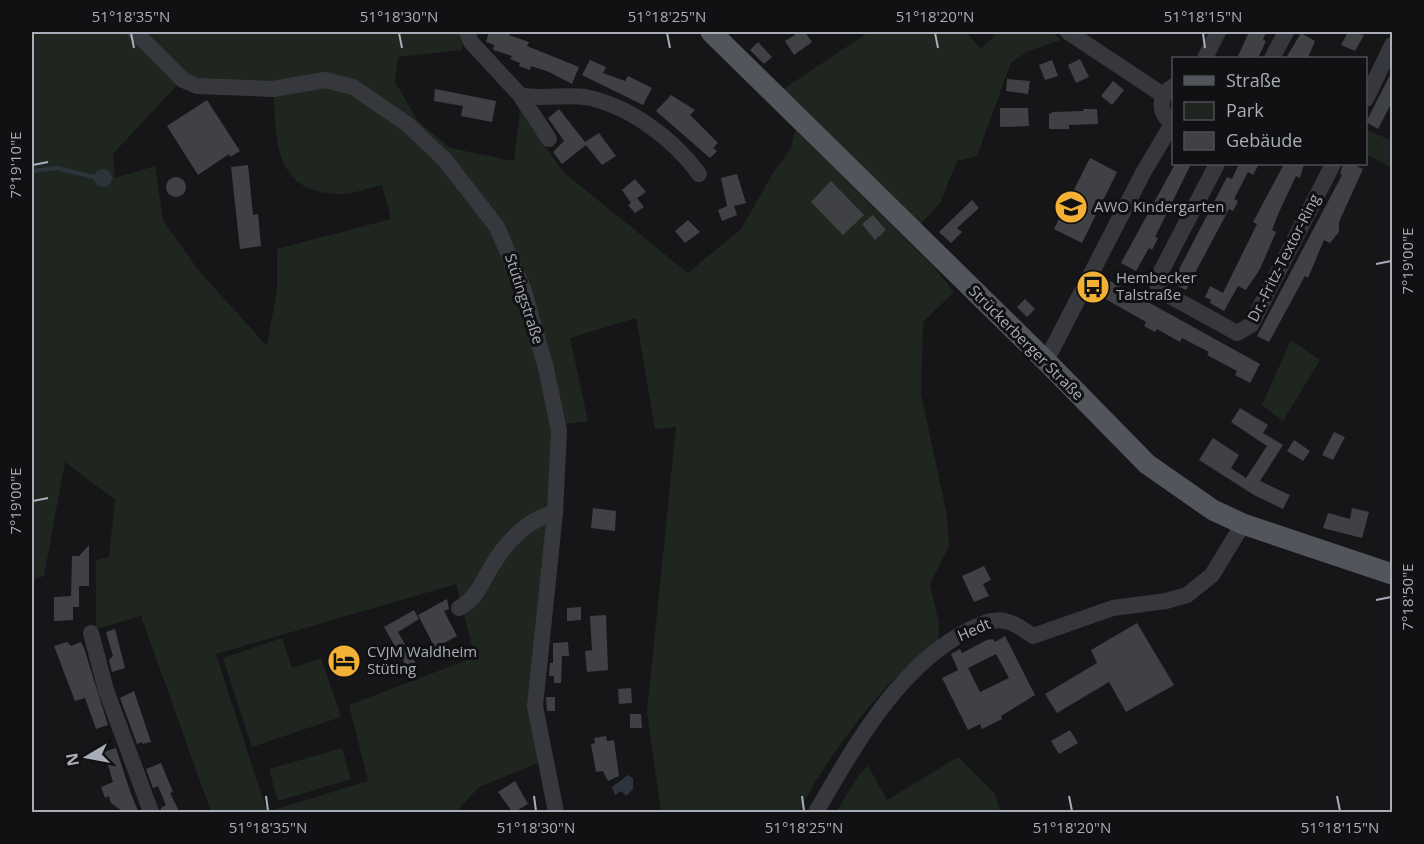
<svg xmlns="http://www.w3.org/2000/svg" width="1424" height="844" font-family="'Open Sans',sans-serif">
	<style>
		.green { fill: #1e261f; fill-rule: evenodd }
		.water { fill: #2c353c }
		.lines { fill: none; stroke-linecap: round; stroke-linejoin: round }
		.stream { stroke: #2c353c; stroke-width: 4 }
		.building { fill: #404145; fill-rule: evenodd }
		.minor { stroke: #37383d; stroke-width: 16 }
		.major { stroke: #53555c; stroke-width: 21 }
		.ticks { fill: none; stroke: #a8adb8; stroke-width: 2 }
		.labels { text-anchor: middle; stroke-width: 6; stroke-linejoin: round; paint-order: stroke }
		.poi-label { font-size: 15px; fill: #a8adb8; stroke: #111113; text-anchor: start }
		.street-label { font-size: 15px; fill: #a8adb8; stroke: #111113 }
		.neatline { fill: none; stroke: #a8adb8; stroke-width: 2 }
		.ticks-label { font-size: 15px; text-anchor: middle; fill: #a8adb8 }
	</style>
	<rect width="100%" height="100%" fill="#161618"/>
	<!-- green -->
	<g class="green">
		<path d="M32,32H400V34L462,32V50L398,57L395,82L418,121L450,148L514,161L520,110L563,172L688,273L741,229L773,173L791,148L795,130L933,266L954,292L923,322L921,394L947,515L949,546L930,584L939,623L938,643C926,652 913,661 902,671C868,703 818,771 799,812H661L647,712L676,427L655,429L636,318L570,338L588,421L551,426L556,443L540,762L479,787L456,812H211L141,616L96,629V560L109,557L115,500L65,462L44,576L32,580ZM273,83C277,137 270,194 342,194C355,194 369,187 382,185L391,219L277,249V290L267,346L199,271L163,220L155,166L115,178L113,154L177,85ZM456,584L475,657L349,705L368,781L267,812L216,654Z"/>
		<polygon points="869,32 966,32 981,49 998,32 1052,32 1061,40 1028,51 1011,63 977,156 957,161 940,203 919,226 782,90"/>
		<polygon points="1366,129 1392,141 1392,168 1366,154"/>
		<polygon points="1291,340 1320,360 1283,421 1262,405"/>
		<polygon points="282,638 292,668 321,658 341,717 252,747 223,658"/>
		<polygon points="342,748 351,779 278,801 269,769"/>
		<polygon points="958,757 995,794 1000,812 836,812 859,775 868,766 887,800"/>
	</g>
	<!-- water -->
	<g class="water">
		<circle cx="103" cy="178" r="9"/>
		<polygon points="628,775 633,778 633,789 626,796 621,791 615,795 612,787"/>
	</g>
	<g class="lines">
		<!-- stream -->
		<polyline class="stream" points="32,171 57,168 94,177"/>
	</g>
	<!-- building -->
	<g class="building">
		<polygon points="489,32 511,32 509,35 529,42 527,46 579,67 572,84 549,72 531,66 530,70 519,66 520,63 510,59 512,56 493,50 494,45 486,42"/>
		<polygon points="793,32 805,32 812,42 794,55 785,41 795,35"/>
		<polygon points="1249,32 1266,32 1263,40 1266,41 1258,58 1238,56"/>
		<polygon points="1348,32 1364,35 1355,51 1341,45"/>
		<polygon points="1301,33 1315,41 1308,58 1286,58"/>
		<polygon points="758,42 772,57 764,64 750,50"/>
		<polygon points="1080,59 1089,77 1076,83 1068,65"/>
		<polygon points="590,60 606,67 603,73 625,81 628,76 652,88 643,105 582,75"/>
		<polygon points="1052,60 1058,76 1045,80 1039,65"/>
		<polygon points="1392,71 1392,102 1378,129 1366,122"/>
		<polygon points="1007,79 1030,81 1028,94 1006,91"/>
		<polygon points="1113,81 1124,90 1112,105 1101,96"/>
		<polygon points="435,89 496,101 492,122 461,116 463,106 434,101"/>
		<polygon points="671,95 695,110 690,115 718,143 713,148 717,151 710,158 656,111"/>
		<polygon points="207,100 240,151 230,157 229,154 198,175 167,126"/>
		<polygon points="1000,108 1028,108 1029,126 1000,127"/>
		<polygon points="559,109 585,142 599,133 616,156 602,165 586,145 562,164 553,152 564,141 548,118"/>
		<polygon points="1083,109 1097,109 1098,124 1069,125 1069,129 1049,129 1049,114 1053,112 1084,111"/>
		<polygon points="1090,158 1117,172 1082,243 1054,229"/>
		<polygon points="1175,164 1190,166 1155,237 1158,238 1152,250 1149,248 1136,271 1121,263"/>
		<polygon points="1233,164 1259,164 1253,175 1248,172 1234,199 1238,201 1233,211 1229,209 1186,290 1172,283 1227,177 1232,179 1238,166"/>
		<polygon points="1284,164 1304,164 1300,178 1296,176 1279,212 1272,230 1276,232 1260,269 1246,290 1238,286 1224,311 1210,303 1211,300 1205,297 1210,286 1223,293 1257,224 1253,222"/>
		<polygon points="1343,164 1352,164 1363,169 1339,222 1339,232 1330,243 1324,240 1308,278 1305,276 1269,342 1257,336 1342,175 1340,174"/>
		<polygon points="248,165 253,215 258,214 261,246 240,249 231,167"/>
		<polygon points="737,174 746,203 734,206 737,215 722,221 718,210 727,206 721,178"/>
		<circle cx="176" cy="187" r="10"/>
		<polygon points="635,179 646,192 633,201 637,198 644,207 635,213 628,205 631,203 622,190"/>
		<polygon points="831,181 864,215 843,235 811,202"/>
		<polygon points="972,200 979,208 957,228 962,232 951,243 939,232"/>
		<polygon points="873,215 886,230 875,240 862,224"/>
		<polygon points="688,220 700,232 685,243 675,231"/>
		<polygon points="1110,281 1260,364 1250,383 1235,375 1237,371 1207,355 1209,352 1182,338 1180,342 1157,329 1155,332 1144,326 1146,322 1102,297"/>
		<polygon points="1025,299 1035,309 1027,317 1017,307"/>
		<polygon points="1240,408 1268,425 1263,433 1283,445 1260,481 1290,495 1283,509 1254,495 1199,460 1213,438 1239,455 1231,468 1246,478 1267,446 1231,422"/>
		<polygon points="1334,432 1345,437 1333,460 1322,455"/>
		<polygon points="1294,440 1310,451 1303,461 1287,451"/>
		<polygon points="593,508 616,511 615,531 591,528"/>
		<polygon points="1352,508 1369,512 1362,538 1323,528 1328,513 1350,519"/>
		<polygon points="89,545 89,586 79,586 79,607 73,607 73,620 54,621 54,597 71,596 72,556 79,556"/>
		<polygon points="984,566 991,580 983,584 989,596 974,602 962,576"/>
		<polygon points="447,599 449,609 444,611 457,636 435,648 418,615"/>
		<polygon points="581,607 581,620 567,621 567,608"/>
		<polygon points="414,610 419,619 398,632 416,664 408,669 384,627"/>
		<polygon points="606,615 608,670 587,672 585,651 592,650 590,616"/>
		<polygon points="1137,623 1174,685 1126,712 1109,682 1057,713 1045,694 1097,663 1091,650"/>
		<polygon points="115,629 125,668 112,672 109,660 113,656 106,632"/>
		<path d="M1005,636L1035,695L1001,716L1002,719L982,729L980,724L968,730L942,678L958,670L951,654L960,649L962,653L987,640L993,639L995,642ZM996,654L1009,678L980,692L968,668Z"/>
		<polygon points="67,642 71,646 81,642 84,648 108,725 96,729 85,698 75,701 54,646"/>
		<polygon points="568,642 569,656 562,656 561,683 554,683 554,676 549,676 550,663 553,663 553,643"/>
		<polygon points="631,688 632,703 619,704 618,689"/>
		<polygon points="134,691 151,742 142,744 142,742 137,744 120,698"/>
		<polygon points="546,697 555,697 555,711 547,711"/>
		<polygon points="630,714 641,714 642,728 630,728"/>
		<polygon points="1070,730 1078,743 1059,754 1051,741"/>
		<polygon points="606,736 607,741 614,740 619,776 608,781 603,771 596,772 591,744 595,743 594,738"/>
		<polygon points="116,748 131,794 139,813 125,813 111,803 109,796 105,798 101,787 113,782 104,752"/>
		<polygon points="161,763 173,792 170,793 180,813 161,813 161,808 166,805 158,786 153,788 146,769"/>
		<polygon points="515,781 528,804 513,813 498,792"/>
	</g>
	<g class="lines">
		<!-- minor -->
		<g class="minor">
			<polyline points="135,32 183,80 197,86 273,89 325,80 353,87 407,124 445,160 497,227 523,288 546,368 559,431 555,513 535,706 556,812"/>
			<path d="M467,32L471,42L520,95C541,100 563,94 585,97C628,105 673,138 699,174"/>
			<polyline points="1068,32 1163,95"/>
			<polyline points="1205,58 1218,32"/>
			<polyline points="1272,58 1286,32"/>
			<path d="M1174,86C1157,96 1158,114 1174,124"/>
			<polyline points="520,95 549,139"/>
			<polyline points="1366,99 1392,45"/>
			<polyline points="1217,164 1156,281 1159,290 1237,333 1251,325 1333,164"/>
			<polyline points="1046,361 1143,173 1172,124"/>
			<path d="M459,608C476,599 480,586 490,569C504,545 527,518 555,513"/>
			<polyline points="91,633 106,690 151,812"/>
			<path d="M816,812C855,746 898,665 971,629C982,624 993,618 1005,621C1016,623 1025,631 1033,636L1113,608L1166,601L1187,595L1212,575L1243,524"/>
		</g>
		<!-- major -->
		<polyline class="major" points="711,32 1046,361 1147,464 1213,510 1243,524 1392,574"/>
	</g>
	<!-- ticks -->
	<path class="ticks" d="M131,33L134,48M399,33L402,48M667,33L670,48M935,33L938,48M1203,33L1205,48M33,165L48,162M1376,264L1391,261M33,501L48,498M1376,600L1391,597M266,796L268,811M534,796L536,811M802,796L804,811M1069,796L1072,811M1337,796L1340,811"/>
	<!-- icons -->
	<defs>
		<symbol id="school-disc" viewBox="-11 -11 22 22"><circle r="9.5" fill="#f2b134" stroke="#111113"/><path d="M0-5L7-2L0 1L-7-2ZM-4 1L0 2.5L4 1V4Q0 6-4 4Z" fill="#111"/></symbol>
		<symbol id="bus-disc" viewBox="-11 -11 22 22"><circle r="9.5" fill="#f2b134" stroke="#111113"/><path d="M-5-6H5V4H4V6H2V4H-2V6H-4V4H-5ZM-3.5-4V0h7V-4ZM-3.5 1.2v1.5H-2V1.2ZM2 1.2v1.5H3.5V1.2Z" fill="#111"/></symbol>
		<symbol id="hotel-disc" viewBox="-11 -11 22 22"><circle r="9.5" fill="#f2b134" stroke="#111113"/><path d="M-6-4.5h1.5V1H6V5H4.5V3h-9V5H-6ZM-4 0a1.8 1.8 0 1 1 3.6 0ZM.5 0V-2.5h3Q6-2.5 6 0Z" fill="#111"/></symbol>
	</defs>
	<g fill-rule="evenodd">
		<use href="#school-disc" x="1052" y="188" width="38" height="38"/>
		<use href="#bus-disc" x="1074" y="268" width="38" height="38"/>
		<use href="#hotel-disc" x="325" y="642" width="38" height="38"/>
	</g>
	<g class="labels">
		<!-- poi labels -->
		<g class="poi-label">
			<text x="1094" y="212">AWO Kindergarten</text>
			<text x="1116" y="283">Hembecker<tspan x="1116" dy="17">Talstraße</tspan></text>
			<text x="367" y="657">CVJM Waldheim<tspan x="367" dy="17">Stüting</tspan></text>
		</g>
		<!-- street labels -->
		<g class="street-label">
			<text transform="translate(1284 258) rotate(-63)" y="5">Dr.-Fritz-Textor-Ring</text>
			<text transform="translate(524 299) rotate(72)" y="5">Stütingstraße</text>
			<text transform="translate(1026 343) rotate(45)" y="5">Strückerberger Straße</text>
			<text transform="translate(974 630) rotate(-24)" y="5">Hedt</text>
		</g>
	</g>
	<!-- border -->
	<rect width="1424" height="844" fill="none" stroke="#111113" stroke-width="66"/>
	<!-- legend -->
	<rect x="1172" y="57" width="195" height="108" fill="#111113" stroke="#4d4f55" stroke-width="1.5"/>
	<rect x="1184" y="76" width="30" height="9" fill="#53555c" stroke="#4d4f55" stroke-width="1.5"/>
	<text x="1226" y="87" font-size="18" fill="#a8adb8">Straße</text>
	<rect x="1184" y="102" width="30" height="18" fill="#1e261f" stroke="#4d4f55" stroke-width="1.5"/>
	<text x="1226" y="117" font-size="18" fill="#a8adb8">Park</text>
	<rect x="1184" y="132" width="30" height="18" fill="#404145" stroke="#4d4f55" stroke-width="1.5"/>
	<text x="1226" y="147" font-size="18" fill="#a8adb8">Gebäude</text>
	<!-- north arrow -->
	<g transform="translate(87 757) rotate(260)" stroke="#111113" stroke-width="4.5" paint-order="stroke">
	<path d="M0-4.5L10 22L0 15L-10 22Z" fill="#a8adb8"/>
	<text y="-9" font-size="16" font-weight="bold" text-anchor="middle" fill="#a8adb8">N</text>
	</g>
	<rect x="33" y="33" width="1358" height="778" class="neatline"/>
	<g class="ticks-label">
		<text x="131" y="22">51°18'35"N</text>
		<text x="399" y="22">51°18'30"N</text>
		<text x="667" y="22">51°18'25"N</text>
		<text x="935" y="22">51°18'20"N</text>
		<text x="1203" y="22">51°18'15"N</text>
		<text transform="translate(16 165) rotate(-90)" y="5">7°19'10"E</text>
		<text transform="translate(1408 261) rotate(-90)" y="5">7°19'00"E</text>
		<text transform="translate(16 501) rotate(-90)" y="5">7°19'00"E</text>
		<text transform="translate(1408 597) rotate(-90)" y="5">7°18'50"E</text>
		<text x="268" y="833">51°18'35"N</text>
		<text x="536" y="833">51°18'30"N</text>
		<text x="804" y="833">51°18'25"N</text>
		<text x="1072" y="833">51°18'20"N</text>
		<text x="1340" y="833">51°18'15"N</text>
	</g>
</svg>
